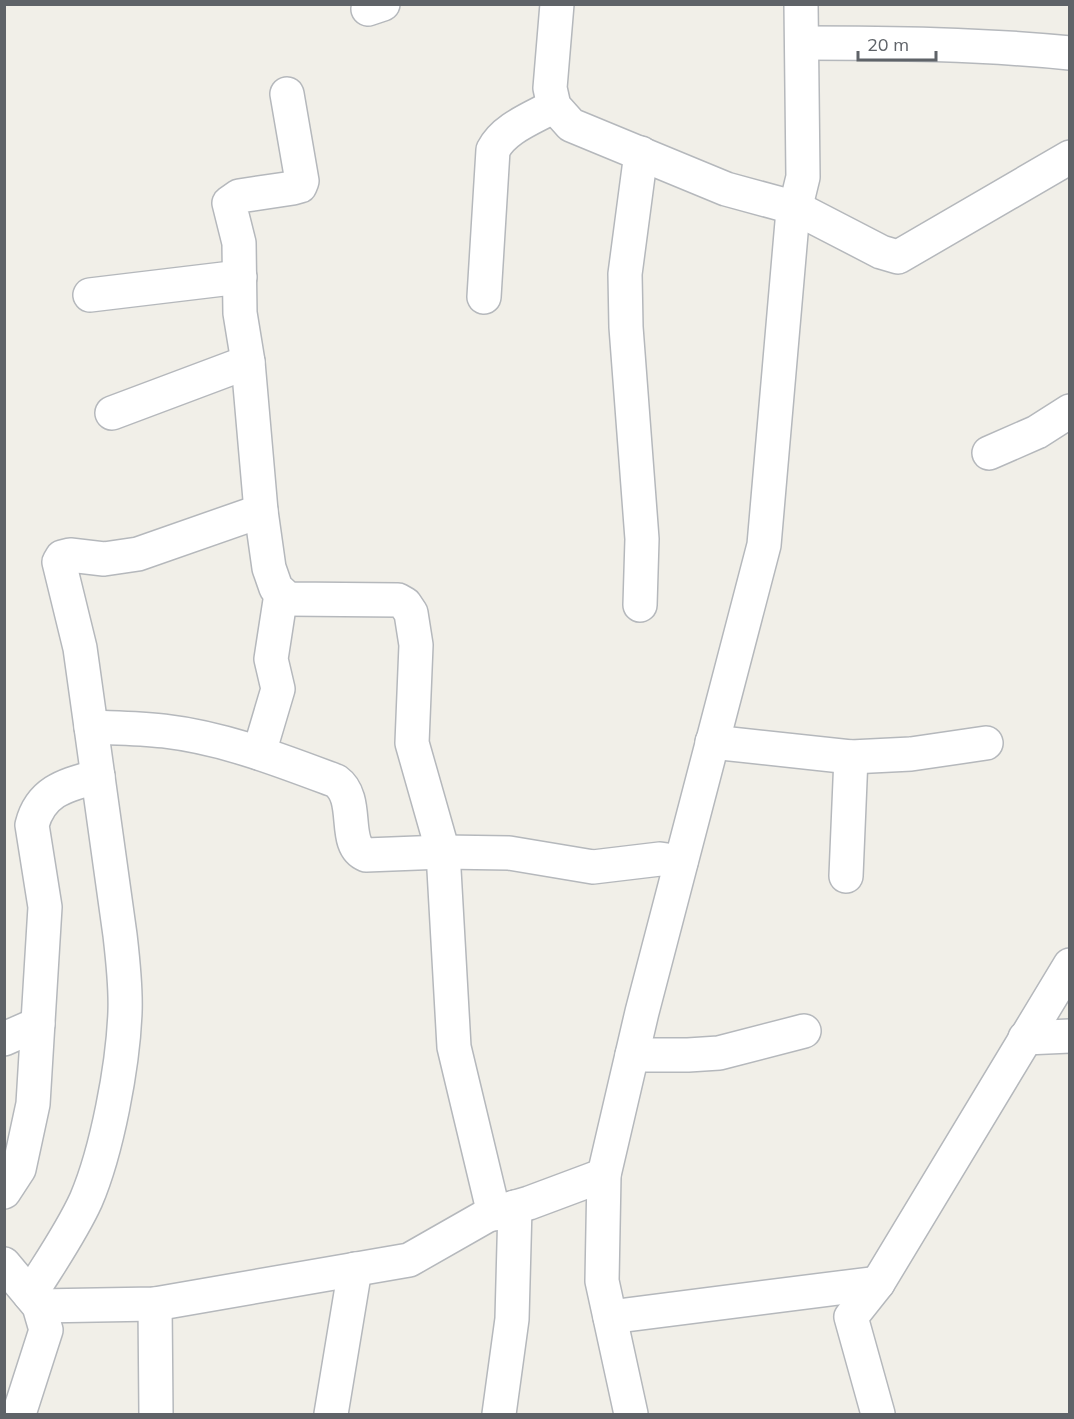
<svg xmlns="http://www.w3.org/2000/svg" width="1074" height="1419" font-family="Mulish,sans-serif">
	<style>
		.lines { fill: none; stroke-linecap: round; stroke-linejoin: round }
		.minor-casing { stroke: #b5b8bc; stroke-width: 36 }
		.minor { stroke: #fff; stroke-width: 33 }
	</style>
	<rect width="100%" height="100%" fill="#f1efe8"/>
	<g class="lines">
		<defs>
			<g id="minor">
				<polyline points="557,4 550,88 554,106 571,125 726,189 796,208 881,252 898,257 1070,157"/>
				<polyline points="368,9 383,4"/>
				<path d="M802,43C891,43 981,44 1070,53"/>
				<polyline points="287,94 302,181 300,186 293,188 239,196 229,203 239,243 240,313 248,362 261,511 269,568 276,588 288,599 398,600 405,604 411,613 416,645 412,743 443,852 454,1047 494,1214"/>
				<polyline points="90,295 240,277"/>
				<path d="M484,297L493,150C504,128 533,118 554,106"/>
				<polyline points="112,413 248,362"/>
				<polyline points="989,453 1037,432 1070,411"/>
				<polyline points="640,605 642,539 626,327 625,274 641,153"/>
				<path d="M91,727C115,728 140,728 164,731C224,738 280,760 336,781C361,799 341,845 366,855L443,852L509,853L593,867L660,859L681,862"/>
				<polyline points="712,742 851,757 911,754 986,743"/>
				<polyline points="259,753 278,689 271,659 281,594"/>
				<polyline points="846,876 851,757"/>
				<polyline points="1025,1038 1070,1036"/>
				<polyline points="4,1039 38,1024"/>
				<polyline points="632,1055 688,1055 719,1053 804,1031"/>
				<path d="M4,1192L19,1169L33,1104L45,907L32,825C41,790 67,785 98,776"/>
				<polyline points="4,1264 39,1306 46,1330 19,1414"/>
				<path d="M30,1295C49,1264 71,1233 86,1200C107,1151 123,1066 125,1012C126,986 123,961 120,935L80,648L59,562L62,557L70,555L104,559L138,554L261,511"/>
				<polyline points="155,1304 156,1414"/>
				<polyline points="39,1306 155,1304 409,1260 488,1215 529,1203 604,1175"/>
				<polyline points="610,1317 878,1283"/>
				<polyline points="331,1414 355,1269"/>
				<polyline points="499,1414 512,1319 515,1207"/>
				<polyline points="631,1414 602,1281 604,1175 642,1012 764,545 792,222 803,177 801,4"/>
				<polyline points="878,1414 851,1317 878,1283 1070,965"/>
			</g>
		</defs>
		<!-- minor casing -->
		<use href="#minor" class="minor-casing"/>
		<!-- minor -->
		<use href="#minor" class="minor"/>
	</g>
	<!-- border -->
	<rect width="1074" height="1419" fill="none" stroke="#5f6368" stroke-width="12"/>
	<!-- scale -->
	<path d="M858 51v9h78v-9" fill="none" stroke="#5f6368" stroke-width="3"/>
	<text x="867" y="51" font-size="18" fill="#5f6368" stroke="#ffffff" stroke-width="4.5" paint-order="stroke">20 m</text>
</svg>
